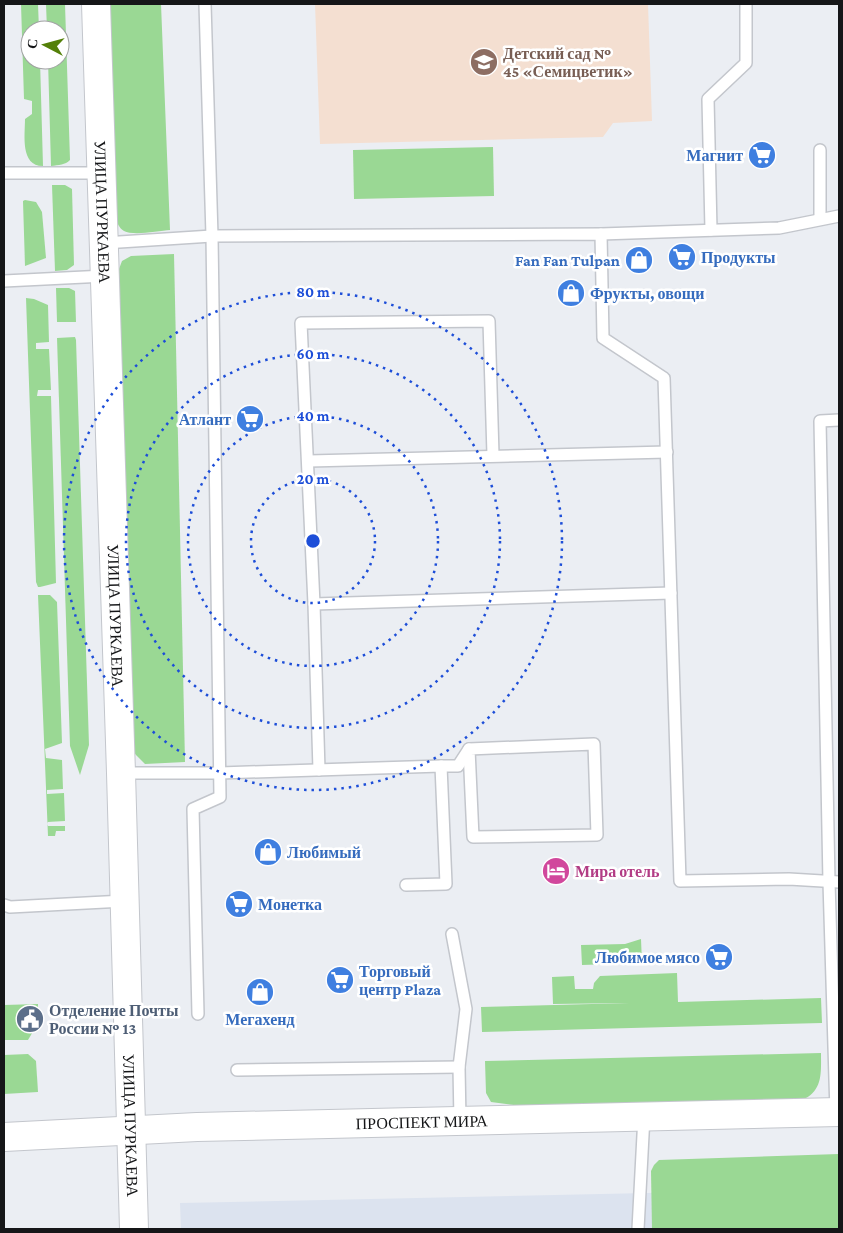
<svg xmlns="http://www.w3.org/2000/svg" width="843" height="1233" font-family="'Crimson Pro',serif">
	<style>
		.built { fill: #dce3ef }
		.education { fill: #f4dfd1 }
		.green { fill: #9ad894 }
		.lines { fill: none; stroke-linecap: round; stroke-linejoin: round }
		.service-casing { stroke: #c3c6cc; stroke-width: 14 }
		.secondary-casing { stroke: #c3c6cc; stroke-width: 30 }
		.primary-casing { stroke: #c3c6cc; stroke-width: 30 }
		.service { stroke: #fff; stroke-width: 11 }
		.secondary { stroke: #fff; stroke-width: 28 }
		.primary { stroke: #fff; stroke-width: 28 }
		.ring { fill: none; stroke: #1d4ed8; stroke-width: 2.5; stroke-dasharray: 2.5 5 }
		.labels { text-anchor: middle; stroke-width: 5; stroke-linejoin: round; paint-order: stroke }
		.education-label { font-size: 16px; font-weight: bold; fill: #785e54; stroke: #fff; text-anchor: start }
		.shop-label { font-size: 16px; font-weight: bold; fill: #366cbe; stroke: #fff; text-anchor: start }
		.street-label { font-size: 16px; fill: #151618; stroke: #fff }
		.hotel-label { font-size: 16px; font-weight: bold; fill: #b23c85; stroke: #fff; text-anchor: start }
		.service-label { font-size: 16px; font-weight: bold; fill: #4e5e75; stroke: #fff; text-anchor: start }
		.centre { fill: #1d4ed8; stroke: #fff; stroke-width: 2.5 }
		.ring-label { font-size: 15px; text-anchor: middle; font-weight: bold; fill: #1d4ed8; stroke: #fff; stroke-width: 5; stroke-linejoin: round; paint-order: stroke }
	</style>
	<rect width="100%" height="100%" fill="#ebeef3"/>
	<!-- built -->
	<polygon class="built" points="839,1189 839,1229 181,1229 180,1203"/>
	<!-- education -->
	<polygon class="education" points="315,4 648,4 652,121 613,123 603,137 320,144"/>
	<!-- green -->
	<g class="green">
		<path d="M21,4H38L39,30H30V60H40L43,166C20,166 25,135 25,119L32,114V101L24,99Z"/>
		<path d="M46,4H65L70,160C65,165 59,165 51,166L48,60H60V30H47Z"/>
		<path d="M108,4H161L170,230C159,231 133,236 124,231C119,228 117,223 116,217Z"/>
		<polygon points="493,147 494,196 354,199 353,150"/>
		<polygon points="52,185 65,185 72,189 74,265 67,270 55,271"/>
		<polygon points="25,200 36,202 42,212 46,258 25,266 23,201"/>
		<polygon points="174,254 185,762 145,764 136,755 129,746 119,269 122,261 131,256"/>
		<polygon points="56,288 69,288 75,291 76,322 57,322"/>
		<polygon points="26,298 34,299 48,305 49,342 36,343 36,349 49,349 51,390 38,390 37,396 51,396 56,583 40,587 38,587 36,582"/>
		<polygon points="75,337 76,340 89,745 80,775 70,746 57,338"/>
		<polygon points="38,595 50,595 57,602 62,743 45,749 46,758 62,760 63,789 47,790 47,794 64,793 65,821 47,822 48,826 65,826 65,831 56,831 55,836 48,836"/>
		<polygon points="641,939 642,963 582,965 581,945 625,944"/>
		<polygon points="677,973 678,1002 821,998 822,1023 482,1032 481,1007 629,1003 553,1004 552,977 574,976 575,989 593,989 594,983 600,976"/>
		<polygon points="38,1004 38,1023 28,1040 4,1040 4,1005"/>
		<path d="M821,1053C821,1073 823,1091 802,1100L528,1107L491,1102L486,1093L485,1061Z"/>
		<polygon points="28,1054 36,1061 38,1092 4,1094 4,1055"/>
		<polygon points="839,1154 839,1229 652,1229 651,1171 654,1165 659,1160"/>
	</g>
	<g class="lines">
		<defs>
			<g id="service">
				<polyline points="820,150 820,219"/>
				<polyline points="4,173 102,173"/>
				<polyline points="711,230 708,99 746,63 746,4"/>
				<polyline points="601,234 779,228 839,216"/>
				<polyline points="104,243 212,236 601,234 603,338 664,378 680,881 789,879 839,882"/>
				<polyline points="4,281 105,276"/>
				<polyline points="309,461 667,452"/>
				<polyline points="314,604 671,593"/>
				<polygon points="594,744 597,835 473,837 469,749"/>
				<polyline points="441,766 458,766 469,749"/>
				<polyline points="319,770 314,604 301,323 489,321 493,455"/>
				<polyline points="121,773 220,773 441,766 446,884 406,885"/>
				<polyline points="4,905 10,907 124,901"/>
				<polyline points="452,934 466,1009 459,1067 460,1121"/>
				<polyline points="198,1014 193,809 220,797 212,236 205,4"/>
				<polyline points="237,1070 459,1067"/>
				<polyline points="836,1112 829,882 820,421 839,420"/>
				<polyline points="638,1229 644,1116"/>
			</g>
			<g id="secondary">
				<path id="s1" d="M96,4L121,773L134,1229"/>
			</g>
			<g id="primary">
				<path id="s2" d="M4,1137L197,1127L839,1112"/>
			</g>
		</defs>
		<!-- service casing -->
		<use href="#service" class="service-casing"/>
		<!-- secondary casing -->
		<use href="#secondary" class="secondary-casing"/>
		<!-- primary casing -->
		<use href="#primary" class="primary-casing"/>
		<!-- service -->
		<use href="#service" class="service"/>
		<!-- secondary -->
		<use href="#secondary" class="secondary"/>
		<!-- primary -->
		<use href="#primary" class="primary"/>
	</g>
	<!-- distance rings -->
	<g class="ring">
		<circle cx="313" cy="541" r="62"/>
		<circle cx="313" cy="541" r="125"/>
		<circle cx="313" cy="541" r="187"/>
		<circle cx="313" cy="541" r="249"/>
	</g>
	<!-- icons -->
	<defs>
		<symbol id="school-disc" viewBox="-11 -11 22 22"><circle r="9.5" fill="#8d6e63" stroke="#fff"/><path d="M0-5L7-2L0 1L-7-2ZM-4 1L0 2.5L4 1V4Q0 6-4 4Z" fill="#fff"/></symbol>
		<symbol id="supermarket-disc" viewBox="-11 -11 22 22"><circle r="9.5" fill="#3f7fe0" stroke="#fff"/><path d="M-6-5.5h2.5l.6 2H6L4.5 2H-2.5L-4.4-4H-6ZM-1.5 3.2a1.3 1.3 0 1 0 .1 0ZM3 3.2a1.3 1.3 0 1 0 .1 0Z" fill="#fff"/></symbol>
		<symbol id="shop-disc" viewBox="-11 -11 22 22"><circle r="9.5" fill="#3f7fe0" stroke="#fff"/><path d="M-5-2.5h2.3a2.7 3.5 0 0 1 5.4 0H5L5.5 6h-11ZM-1.5-2.5h3a1.5 2.3 0 0 0-3 0Z" fill="#fff"/></symbol>
		<symbol id="hotel-disc" viewBox="-11 -11 22 22"><circle r="9.5" fill="#d1479c" stroke="#fff"/><path d="M-6-4.5h1.5V1H6V5H4.5V3h-9V5H-6ZM-4 0a1.8 1.8 0 1 1 3.6 0ZM.5 0V-2.5h3Q6-2.5 6 0Z" fill="#fff"/></symbol>
		<symbol id="civic-disc" viewBox="-11 -11 22 22"><circle r="9.5" fill="#5c6f8a" stroke="#fff"/><path d="M-.6-6.5H3V-4.5H.6V-3L4-1V1h2V6H-6V1h2V-1L-.6-3ZM-1.2 2.5V6h2.4V2.5Z" fill="#fff"/></symbol>
	</defs>
	<g fill-rule="evenodd">
		<use href="#school-disc" x="468" y="46" width="32" height="32"/>
		<use href="#supermarket-disc" x="746" y="139" width="32" height="32"/>
		<use href="#supermarket-disc" x="666" y="241" width="32" height="32"/>
		<use href="#shop-disc" x="623" y="244" width="32" height="32"/>
		<use href="#shop-disc" x="555" y="277" width="32" height="32"/>
		<use href="#supermarket-disc" x="234" y="403" width="32" height="32"/>
		<use href="#shop-disc" x="252" y="836" width="32" height="32"/>
		<use href="#hotel-disc" x="540" y="855" width="32" height="32"/>
		<use href="#supermarket-disc" x="223" y="888" width="32" height="32"/>
		<use href="#supermarket-disc" x="703" y="941" width="32" height="32"/>
		<use href="#supermarket-disc" x="324" y="964" width="32" height="32"/>
		<use href="#shop-disc" x="244" y="976" width="32" height="32"/>
		<use href="#civic-disc" x="14" y="1003" width="32" height="32"/>
	</g>
	<g class="labels">
		<!-- education labels -->
		<g class="education-label">
			<text x="503" y="59">Детский сад №<tspan x="503" dy="18">45 «Семицветик»</tspan></text>
		</g>
		<!-- shop labels -->
		<g class="shop-label">
			<text x="743" y="161" text-anchor="end">Магнит</text>
			<text x="701" y="263">Продукты</text>
			<text x="620" y="266" text-anchor="end">Fan Fan Tulpan</text>
			<text x="590" y="299">Фрукты, овощи</text>
			<text x="231" y="425" text-anchor="end">Атлант</text>
			<text x="287" y="858">Любимый</text>
			<text x="258" y="910">Монетка</text>
			<text x="700" y="963" text-anchor="end">Любимое мясо</text>
			<text x="359" y="977">Торговый<tspan x="359" dy="18">центр Plaza</tspan></text>
			<text x="260" y="1025" text-anchor="middle">Мегахенд</text>
		</g>
		<!-- street labels -->
		<g class="street-label">
			<text dy="6" stroke="none"><textPath href="#s1" startOffset="208">УЛИЦА ПУРКАЕВА</textPath></text>
			<text dy="6" stroke="none"><textPath href="#s1" startOffset="612">УЛИЦА ПУРКАЕВА</textPath></text>
			<text dy="6" stroke="none"><textPath href="#s2" startOffset="418">ПРОСПЕКТ МИРА</textPath></text>
			<text dy="6" stroke="none"><textPath href="#s1" startOffset="1122">УЛИЦА ПУРКАЕВА</textPath></text>
		</g>
		<!-- hotel labels -->
		<g class="hotel-label">
			<text x="575" y="877">Мира отель</text>
		</g>
		<!-- service labels -->
		<g class="service-label">
			<text x="49" y="1016">Отделение Почты<tspan x="49" dy="18">России № 13</tspan></text>
		</g>
	</g>
	<circle cx="313" cy="541" r="8" class="centre"/>
	<g class="ring-label">
		<text x="313" y="297">80 m</text>
		<text x="313" y="359">60 m</text>
		<text x="313" y="421">40 m</text>
		<text x="313" y="484">20 m</text>
	</g>
	<!-- border -->
	<rect width="843" height="1233" fill="none" stroke="#151618" stroke-width="10"/>
	<!-- north arrow -->
	<g transform="translate(45 45) rotate(276)"><circle r="24" fill="#ffffff" stroke="#a1a2a3"/>
	<path d="M0-4L9 19L0 12L-9 19Z" fill="#548009"/>
	<text y="-8" font-size="14" font-weight="bold" text-anchor="middle" fill="#151618">С</text>
	</g>
</svg>
